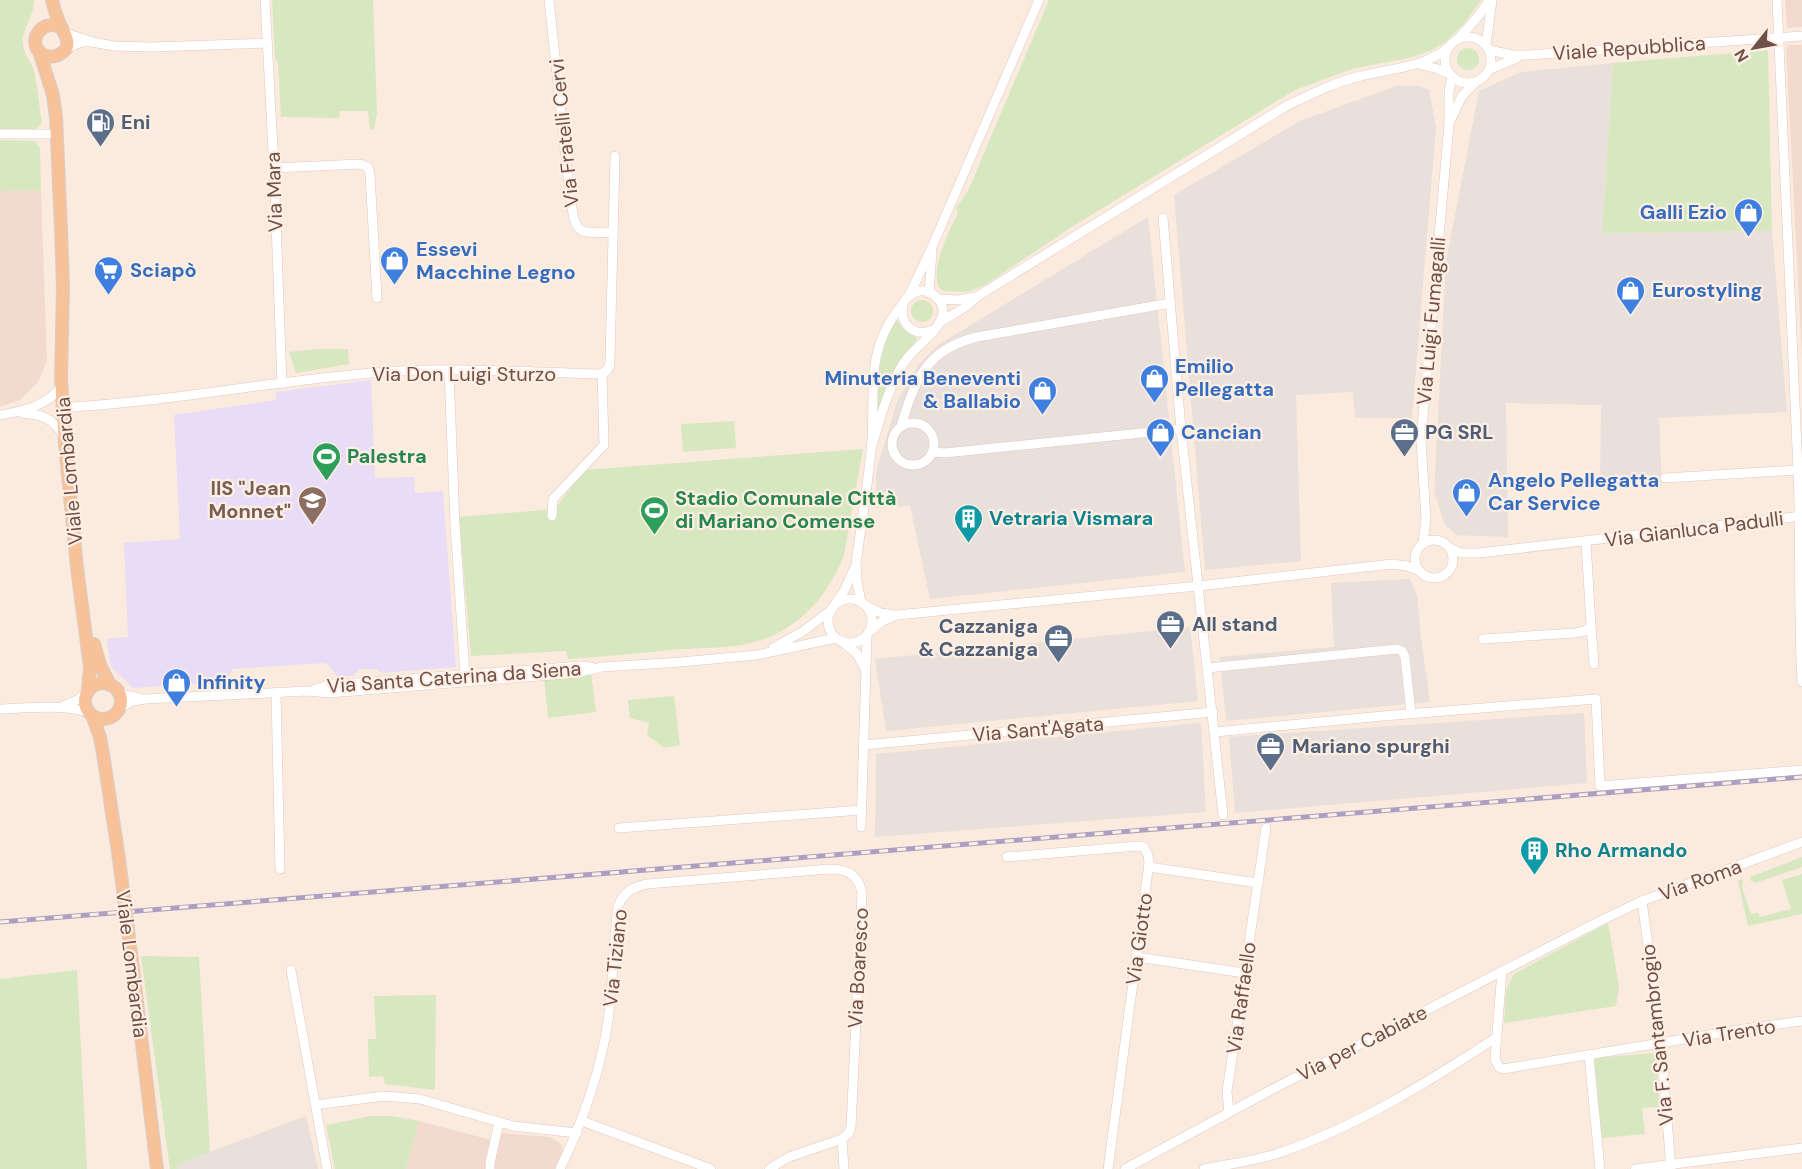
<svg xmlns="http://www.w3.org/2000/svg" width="1802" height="1169" font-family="'DM Sans',sans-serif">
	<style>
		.residential { fill: #f2dbce }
		.industrial { fill: #e9dfdb }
		.education { fill: #e8dcf6 }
		.green { fill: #d7e7bf }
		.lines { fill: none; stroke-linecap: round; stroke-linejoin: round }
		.minor-casing { stroke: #e0c8bf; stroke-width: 10 }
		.major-casing { stroke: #d7cecc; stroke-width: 14 }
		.minor { stroke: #fff; stroke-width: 9 }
		.major { stroke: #f7c29a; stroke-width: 12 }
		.rail-casing { stroke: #aca0c2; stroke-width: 5 }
		.rail { stroke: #feefe5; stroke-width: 3; stroke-dasharray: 9; stroke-linecap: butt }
		.major-bridge-casing { stroke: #d7cecc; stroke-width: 14; stroke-linecap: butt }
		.major-bridge { stroke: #f7c29a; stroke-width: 12 }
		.labels { text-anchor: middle; stroke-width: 4.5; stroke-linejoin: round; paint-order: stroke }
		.street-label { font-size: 20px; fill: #6f4f48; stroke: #feefe5 }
		.service-label { font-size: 20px; font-weight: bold; fill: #4e5e75; stroke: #feefe5; text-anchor: start }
		.shop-label { font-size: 20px; font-weight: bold; fill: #366cbe; stroke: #feefe5; text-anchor: start }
		.leisure-label { font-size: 20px; font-weight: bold; fill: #27864d; stroke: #feefe5; text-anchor: start }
		.education-label { font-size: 20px; font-weight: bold; fill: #785e54; stroke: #feefe5; text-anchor: end }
		.culture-label { font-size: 20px; font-weight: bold; fill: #0d838f; stroke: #feefe5; text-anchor: start }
	</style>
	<rect width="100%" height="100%" fill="#fbebdf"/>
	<!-- residential -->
	<g class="residential">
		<polygon points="1785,0 1802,0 1802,27 1787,28"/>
		<polygon points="1788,45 1802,45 1802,357 1786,49"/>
		<polygon points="41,190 47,361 38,382 20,400 0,407 0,191"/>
		<polygon points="419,1121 499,1142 501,1133 550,1137 560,1143 563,1150 555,1169 406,1169"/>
	</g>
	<!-- industrial -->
	<g class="industrial">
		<polygon points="1613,63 1602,233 1772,231 1787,412 1659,418 1662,487 1600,488 1601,405 1506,403 1508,537 1456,535 1445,525 1434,492 1446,262 1479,91 1521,72"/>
		<polygon points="1396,86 1419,86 1429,90 1436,127 1412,418 1355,418 1353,392 1296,395 1301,561 1205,570 1174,195 1300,121"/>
		<polygon points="1148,217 1185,572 930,599 910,506 876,508 876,471 897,402 918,365 938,345"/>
		<polygon points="1410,579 1417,595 1421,638 1430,702 1226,721 1220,657 1334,647 1331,583"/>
		<polygon points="1190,627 1198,701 886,731 875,659"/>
		<polygon points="1584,713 1587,783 1235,813 1229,737"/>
		<polygon points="1201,723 1206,812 875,837 876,754"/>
		<polygon points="306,1116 318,1169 178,1169 178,1164"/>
	</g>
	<!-- education -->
	<polygon class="education" points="371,380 375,478 414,477 415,493 443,491 456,667 381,673 377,669 360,669 353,676 337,677 330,666 324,663 233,669 226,682 133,688 111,667 107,639 128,637 124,543 180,539 174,415 276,400 276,392"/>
	<!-- green -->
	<g class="green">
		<path d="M0,0H34C34,17 21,30 23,45C24,55 32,62 34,71C38,88 39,106 42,123L35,130L0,129Z"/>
		<polygon points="272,0 373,0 377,113 374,129 370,130 368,111 340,111 339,118 281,117 278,62 275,59"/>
		<path d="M1049,0H1481L1463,25L1445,42L1432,50L1410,58L1355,68L1295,90L1075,225L985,285L968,292L943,291C925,278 950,229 958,213L956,208L968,191Z"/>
		<circle cx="1468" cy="59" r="11"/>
		<polygon points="1768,50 1772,231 1602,233 1613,63"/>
		<polygon points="0,140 35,141 40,148 41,190 0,191"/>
		<circle cx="922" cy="311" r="11"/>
		<polygon points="897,320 904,330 917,338 917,340 898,363 890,380 877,412 879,359 881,348 894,322"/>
		<polygon points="319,349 348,349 349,364 296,373 289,352"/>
		<polygon points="734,421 736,448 683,452 681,424"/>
		<path d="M863,449L844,555C828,597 797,632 751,643C730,648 704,648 682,649C644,653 606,656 568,659L566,651L471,656L459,517L555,509L584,470Z"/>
		<polygon points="591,673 596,712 548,718 544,678"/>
		<polygon points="674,696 680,745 664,748 647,735 649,723 630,718 628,700"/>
		<polygon points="1802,857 1802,867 1755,883 1751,881 1750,877"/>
		<polygon points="1802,874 1802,914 1748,926 1738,881 1743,879 1742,887 1751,914 1758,913 1760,917 1791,909 1782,880"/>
		<polygon points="1608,923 1619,986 1616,1006 1504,1023 1506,990 1514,974"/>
		<polygon points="141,956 199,957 210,1152 178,1164 178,1169 170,1169"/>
		<polygon points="77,970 87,1169 0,1169 0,979"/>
		<polygon points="436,995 435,1090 385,1084 383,1076 369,1077 368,1039 376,1039 374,996"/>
		<polygon points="1655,1053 1660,1107 1642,1108 1645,1134 1602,1138 1594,1058"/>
		<polygon points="371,1116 391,1116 419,1121 406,1169 335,1169 326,1125"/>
	</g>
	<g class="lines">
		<defs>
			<g id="minor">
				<polyline points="265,0 274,168 282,384"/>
				<path d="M549,0L570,196C576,232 574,235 613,232"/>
				<path d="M1777,0L1798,470C1801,541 1798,612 1802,682"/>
				<polyline points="65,33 90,41"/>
				<circle cx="1468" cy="60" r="23"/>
				<polyline points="1459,38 1480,14 1489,0"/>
				<polyline points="1486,45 1492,0"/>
				<polyline points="66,48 82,42 92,42 114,46 151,47 267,43"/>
				<polyline points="1489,50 1512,55 1528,55 1802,36"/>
				<polyline points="1418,64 1438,69 1450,74"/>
				<polyline points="1490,69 1517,58"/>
				<polyline points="1451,119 1462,96 1476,82"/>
				<polyline points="0,134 57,134"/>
				<polyline points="274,168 360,164 368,167 370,174 377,298"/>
				<polyline points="1163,218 1181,429 1223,815"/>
				<polyline points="929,293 932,252"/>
				<polyline points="909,296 932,247 1039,0"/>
				<polyline points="938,299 958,300 975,297"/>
				<path d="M903,306C899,324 915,338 932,330"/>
				<path d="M939,323L967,306L978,296L1288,105C1312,94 1335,82 1361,76C1392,68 1424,68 1449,47"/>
				<polyline points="449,371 455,524 465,675"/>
				<path d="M71,407C175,401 278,380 383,372C454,367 526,372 597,374C605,374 610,370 610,361L615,156"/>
				<path d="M22,413C44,415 53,418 64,437"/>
				<path d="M0,415C24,411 48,406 62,385"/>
				<circle cx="913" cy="444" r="21"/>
				<path d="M901,426C915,380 926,349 977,337L1171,303"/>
				<polyline points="933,452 945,453 1181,429"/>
				<polyline points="1665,478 1798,470"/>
				<polyline points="552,516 553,499 604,445 602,373"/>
				<circle cx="1434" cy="559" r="19"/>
				<polyline points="1423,543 1426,519 1421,440 1449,124 1449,92 1452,76"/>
				<polyline points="1450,548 1461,553 1479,553 1802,516"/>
				<circle cx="850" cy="621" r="22"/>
				<path d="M861,602L857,582L856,564C861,527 867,489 871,451C877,399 863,357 897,311C901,307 904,301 908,297C913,293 919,290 925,291C936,293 944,304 943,314C941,328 918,346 909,356C891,377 879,422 871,449"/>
				<polyline points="835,604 844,591 854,569"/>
				<polyline points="866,606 881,613 895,615"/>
				<polyline points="1591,626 1594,664"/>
				<polyline points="868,633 881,622 897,615 1198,586 1392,564 1407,566 1420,571"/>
				<polyline points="1483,639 1575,633 1585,631 1591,626 1586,542"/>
				<polyline points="844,643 857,654 865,669"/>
				<polyline points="773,648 802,632 830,611"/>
				<polyline points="1207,668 1397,649 1402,651 1405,657 1411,713"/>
				<polyline points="315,689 329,685 581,666 591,667"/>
				<polyline points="118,692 125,695 140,698"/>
				<polyline points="276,693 280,869"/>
				<polyline points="63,706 79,699 86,693"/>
				<path d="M0,709C29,708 60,704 89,712"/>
				<polyline points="119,709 132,701 146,699 307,691 329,693 576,673 602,667 681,662 757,655 836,638"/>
				<polyline points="1215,732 1383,716 1596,699 1600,786 1802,770"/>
				<polyline points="864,745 1213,712"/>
				<polyline points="861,827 867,635"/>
				<polyline points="619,828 862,810"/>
				<polyline points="1007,857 1138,846 1144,847 1148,855 1149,863 1108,1169"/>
				<polyline points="1149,867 1258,883"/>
				<polyline points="1642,901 1661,1043 1671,1169"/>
				<polyline points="1137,957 1244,973"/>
				<polyline points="291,970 327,1169"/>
				<polyline points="1502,971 1495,1059 1499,1067 1503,1069 1751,1028 1802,1021"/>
				<polyline points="1589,1055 1600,1169"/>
				<polyline points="315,1105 384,1096 420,1099 513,1126 577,1133"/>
				<polyline points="1229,1112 1227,1092 1266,828"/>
				<polyline points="582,1121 711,1169"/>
				<polyline points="842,1139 844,1169"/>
				<polyline points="490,1169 490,1163 499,1122"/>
				<path d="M560,1169C583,1121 600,1074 608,1021C613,983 613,945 618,907C623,892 633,887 647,884L830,869C849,869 860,876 862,895L851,1127L849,1133L842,1139L789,1157L769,1169"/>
				<polyline points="1125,1169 1269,1091 1600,921 1642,901 1802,842"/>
				<path d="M1204,1169C1229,1164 1255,1161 1279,1153C1356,1127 1430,1081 1497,1037"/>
				<polyline points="1635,1169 1802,1148"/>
			</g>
			<g id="major">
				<path d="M52,0C54,9 57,18 61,27C66,36 73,47 60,54C54,58 47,57 42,54C25,42 43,16 62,28"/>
				<polyline points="39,51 53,95 56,117 61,229 63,287 61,378 65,444 77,568 90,667 88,690"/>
				<polyline points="94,644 100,665 110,685"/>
				<circle cx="103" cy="701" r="18"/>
				<polyline points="92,715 100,737 104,760 119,859"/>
				<polyline points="133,969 157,1169"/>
			</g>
		</defs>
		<!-- minor casing -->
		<use href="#minor" class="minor-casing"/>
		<!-- major casing -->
		<use href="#major" class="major-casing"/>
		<!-- minor -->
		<use href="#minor" class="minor"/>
		<!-- major -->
		<use href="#major" class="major"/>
		<defs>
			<polyline id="rail" points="0,922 1802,777"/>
		</defs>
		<!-- rail casing -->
		<use href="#rail" class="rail-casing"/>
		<!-- rail -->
		<use href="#rail" class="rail"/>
		<defs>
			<polyline id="major-bridge" points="119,859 133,969"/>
		</defs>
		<!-- major-bridge casing -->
		<use href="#major-bridge" class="major-bridge-casing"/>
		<!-- major-bridge -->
		<use href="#major-bridge" class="major-bridge"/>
	</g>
	<!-- icons -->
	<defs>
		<symbol id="fuel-pin" viewBox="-11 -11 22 30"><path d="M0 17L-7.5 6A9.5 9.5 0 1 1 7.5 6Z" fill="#5c6f8a" stroke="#feefe5"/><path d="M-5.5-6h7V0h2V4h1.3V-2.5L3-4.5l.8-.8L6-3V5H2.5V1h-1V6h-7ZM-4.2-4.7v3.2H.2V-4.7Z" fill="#fff"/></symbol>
		<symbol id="shop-pin" viewBox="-11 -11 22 30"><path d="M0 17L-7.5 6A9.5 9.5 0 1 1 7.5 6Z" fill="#3f7fe0" stroke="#feefe5"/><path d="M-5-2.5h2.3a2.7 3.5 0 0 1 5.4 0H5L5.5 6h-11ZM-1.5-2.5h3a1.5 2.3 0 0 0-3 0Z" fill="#fff"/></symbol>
		<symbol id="supermarket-pin" viewBox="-11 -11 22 30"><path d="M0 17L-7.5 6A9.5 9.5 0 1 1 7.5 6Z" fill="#3f7fe0" stroke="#feefe5"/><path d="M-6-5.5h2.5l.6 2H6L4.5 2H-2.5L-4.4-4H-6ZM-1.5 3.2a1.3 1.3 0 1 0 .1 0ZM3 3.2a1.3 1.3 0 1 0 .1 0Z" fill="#fff"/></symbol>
		<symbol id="office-pin" viewBox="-11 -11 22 30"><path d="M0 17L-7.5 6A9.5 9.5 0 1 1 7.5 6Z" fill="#5c6f8a" stroke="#feefe5"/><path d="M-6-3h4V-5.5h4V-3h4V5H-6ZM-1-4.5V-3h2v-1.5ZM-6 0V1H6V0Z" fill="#fff"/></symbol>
		<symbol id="stadium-pin" viewBox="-11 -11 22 30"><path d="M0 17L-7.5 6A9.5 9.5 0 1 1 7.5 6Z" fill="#2e9e5b" stroke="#feefe5"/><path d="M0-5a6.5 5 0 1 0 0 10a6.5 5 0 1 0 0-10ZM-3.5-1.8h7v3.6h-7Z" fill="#fff"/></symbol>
		<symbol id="school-pin" viewBox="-11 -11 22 30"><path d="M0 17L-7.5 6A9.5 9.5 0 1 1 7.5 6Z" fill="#8d6e63" stroke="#feefe5"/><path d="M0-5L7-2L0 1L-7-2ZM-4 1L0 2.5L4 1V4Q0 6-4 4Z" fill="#fff"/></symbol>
		<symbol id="building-pin" viewBox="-11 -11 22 30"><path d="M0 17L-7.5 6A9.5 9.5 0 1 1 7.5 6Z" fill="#0f9aa8" stroke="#feefe5"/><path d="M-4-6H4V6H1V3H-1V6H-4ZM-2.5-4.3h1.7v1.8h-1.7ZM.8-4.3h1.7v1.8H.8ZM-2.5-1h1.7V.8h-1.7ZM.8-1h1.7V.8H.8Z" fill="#fff"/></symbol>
	</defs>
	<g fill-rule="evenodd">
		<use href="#fuel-pin" x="84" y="106" width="33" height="45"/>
		<use href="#shop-pin" x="1732" y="196" width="33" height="45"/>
		<use href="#shop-pin" x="378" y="244" width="33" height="45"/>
		<use href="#supermarket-pin" x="92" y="254" width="33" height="45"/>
		<use href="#shop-pin" x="1614" y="274" width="33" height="45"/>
		<use href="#shop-pin" x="1138" y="362" width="33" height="45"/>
		<use href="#shop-pin" x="1026" y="374" width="33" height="45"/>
		<use href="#shop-pin" x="1144" y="416" width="33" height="45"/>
		<use href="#office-pin" x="1388" y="416" width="33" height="45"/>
		<use href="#stadium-pin" x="310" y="440" width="33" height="45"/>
		<use href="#shop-pin" x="1450" y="476" width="33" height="45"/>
		<use href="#school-pin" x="296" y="484" width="33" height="45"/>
		<use href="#stadium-pin" x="638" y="494" width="33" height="45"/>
		<use href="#building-pin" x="952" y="502" width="33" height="45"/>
		<use href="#office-pin" x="1154" y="608" width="33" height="45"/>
		<use href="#office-pin" x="1042" y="622" width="33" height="45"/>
		<use href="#shop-pin" x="160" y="666" width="33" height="45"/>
		<use href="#office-pin" x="1254" y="730" width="33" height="45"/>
		<use href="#building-pin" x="1518" y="834" width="33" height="45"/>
	</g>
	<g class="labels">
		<!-- street labels -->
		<g class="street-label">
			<text transform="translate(1629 48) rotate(-4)" y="7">Viale Repubblica</text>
			<text transform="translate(564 133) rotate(-96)" y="7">Via Fratelli Cervi</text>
			<text transform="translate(274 192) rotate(-92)" y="7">Via Mara</text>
			<text transform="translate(1431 321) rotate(-85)" y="7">Via Luigi Fumagalli</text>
			<text x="464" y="381">Via Don Luigi Sturzo</text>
			<text transform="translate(69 471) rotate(-95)" y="7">Viale Lombardia</text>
			<text transform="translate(1694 529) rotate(-7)" y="7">Via Gianluca Padulli</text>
			<text transform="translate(454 677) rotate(-4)" y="7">Via Santa Caterina da Siena</text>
			<text transform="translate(1038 729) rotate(-5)" y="7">Via Sant'Agata</text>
			<text transform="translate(1700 880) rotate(-20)" y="7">Via Roma</text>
			<text transform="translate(1139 939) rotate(-82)" y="7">Via Giotto</text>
			<text transform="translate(615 958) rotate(-84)" y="7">Via Tiziano</text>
			<text transform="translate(132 964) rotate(83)" y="7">Viale Lombardia</text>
			<text transform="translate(858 968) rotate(-87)" y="7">Via Boaresco</text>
			<text transform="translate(1241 998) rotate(-82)" y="7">Via Raffaello</text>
			<text transform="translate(1729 1033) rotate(-9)" y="7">Via Trento</text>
			<text transform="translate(1657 1035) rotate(-96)" y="7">Via F. Santambrogio</text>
			<text transform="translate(1362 1043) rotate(-27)" y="7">Via per Cabiate</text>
		</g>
		<!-- service labels -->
		<g class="service-label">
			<text x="121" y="129">Eni</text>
			<text x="1425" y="439">PG SRL</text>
			<text x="1192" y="631">All stand</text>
			<text x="1038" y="633" text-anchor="end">Cazzaniga<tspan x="1038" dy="23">&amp; Cazzaniga</tspan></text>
			<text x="1292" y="753">Mariano spurghi</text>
		</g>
		<!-- shop labels -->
		<g class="shop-label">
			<text x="1727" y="219" text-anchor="end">Galli Ezio</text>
			<text x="416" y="256">Essevi<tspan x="416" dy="23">Macchine Legno</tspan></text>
			<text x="130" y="277">Sciapò</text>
			<text x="1652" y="297">Eurostyling</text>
			<text x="1175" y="373">Emilio<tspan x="1175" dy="23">Pellegatta</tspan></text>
			<text x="1021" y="385" text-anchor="end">Minuteria Beneventi<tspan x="1021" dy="23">&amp; Ballabio</tspan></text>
			<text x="1181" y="439">Cancian</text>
			<text x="1488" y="487">Angelo Pellegatta<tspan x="1488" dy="23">Car Service</tspan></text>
			<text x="197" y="689">Infinity</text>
		</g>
		<!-- leisure labels -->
		<g class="leisure-label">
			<text x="347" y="463">Palestra</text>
			<text x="675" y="505">Stadio Comunale Città<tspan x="675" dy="23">di Mariano Comense</tspan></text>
		</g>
		<!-- education labels -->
		<g class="education-label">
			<text x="291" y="495">IIS "Jean<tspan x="291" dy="23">Monnet"</tspan></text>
		</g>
		<!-- culture labels -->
		<g class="culture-label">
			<text x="989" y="525">Vetraria Vismara</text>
			<text x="1555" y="857">Rho Armando</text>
		</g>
	</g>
	<!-- north arrow -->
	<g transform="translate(1754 48) rotate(239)" stroke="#feefe5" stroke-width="4.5" paint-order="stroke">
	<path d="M0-4.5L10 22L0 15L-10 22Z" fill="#6f4f48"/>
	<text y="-9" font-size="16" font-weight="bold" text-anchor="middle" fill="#6f4f48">N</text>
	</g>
</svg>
